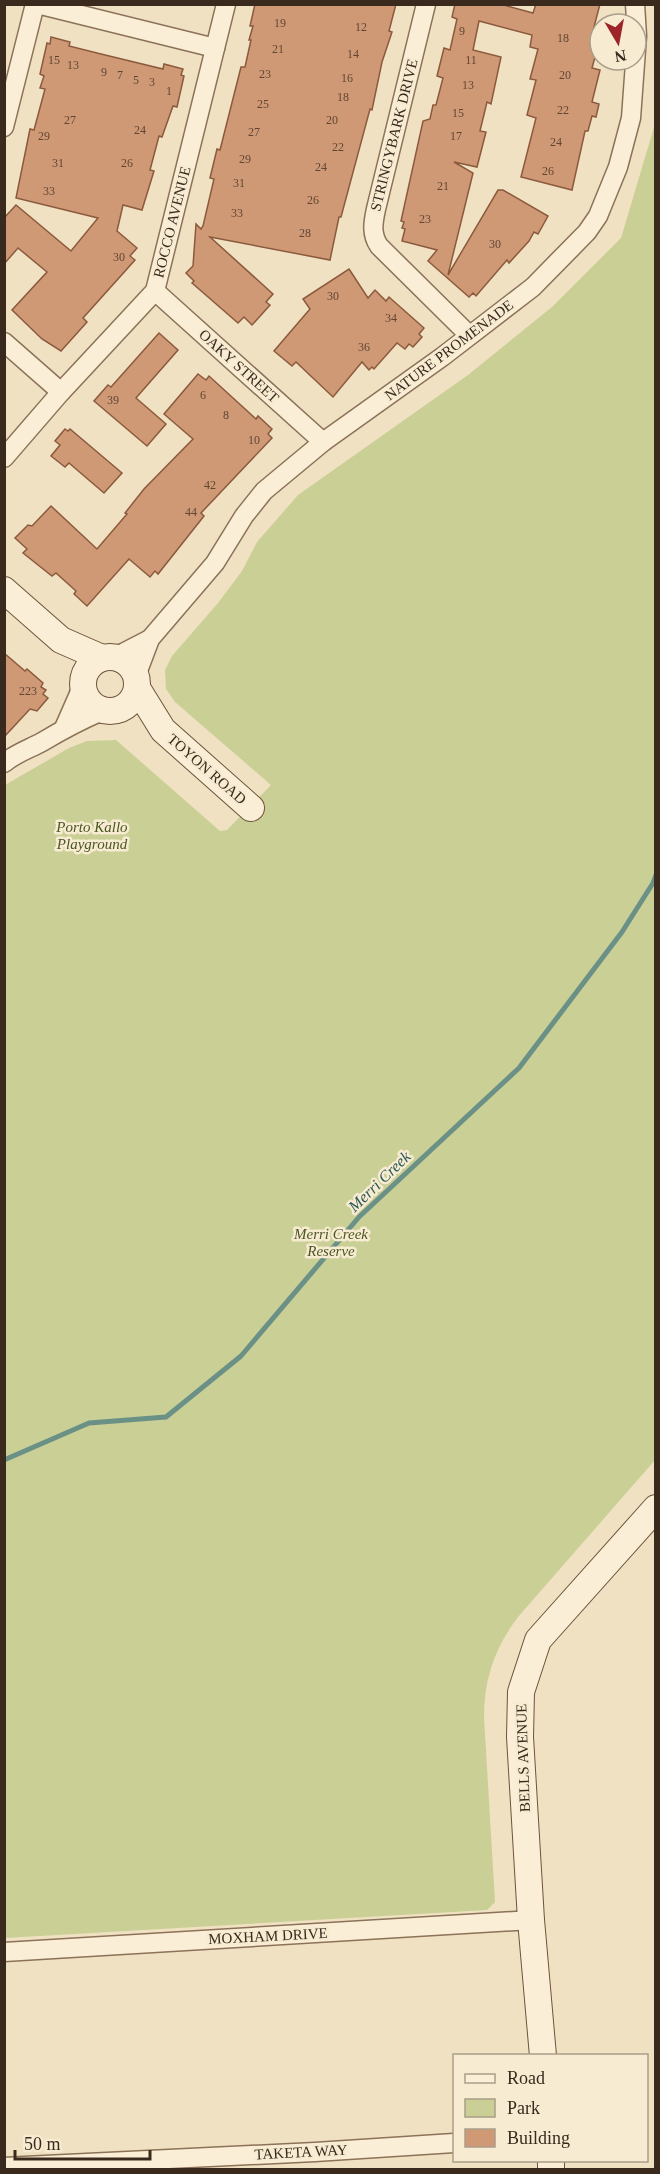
<svg xmlns="http://www.w3.org/2000/svg" width="660" height="2174" font-family="Georgia,serif">
	<style>
		.green { fill: #cacf95 }
		.lines { fill: none; stroke-linecap: round; stroke-linejoin: round }
		.stream { stroke: #6b9187; stroke-width: 5 }
		.building { fill: #d09976; stroke: #8b5a3d; stroke-width: 1.5 }
		.street-casing { stroke: #8b7258; stroke-width: 21 }
		.secondary-casing { stroke: #6d533b; stroke-width: 28 }
		.street { stroke: #faeed6; stroke-width: 18 }
		.secondary { stroke: #faeed6; stroke-width: 26 }
		.labels { text-anchor: middle; stroke-width: 5; stroke-linejoin: round; paint-order: stroke }
		.number-label { font-size: 12px; fill: #604633 }
		.street-label { font-size: 15px; fill: #3a2a1d; stroke: #f7ebd2 }
		.park-label { font-size: 15px; font-style: italic; fill: #4b5723; stroke: #f7ebd2 }
		.water-label { font-size: 16px; font-style: italic; fill: #2c5a56; stroke: #f7ebd2 }
	</style>
	<rect width="100%" height="100%" fill="#f0e1c2"/>
	<!-- green -->
	<path class="green" d="M655,124V1460L518,1617C495,1647 484,1679 484,1717L495,1902L487,1910L5,1938V785L69,748L87,741L116,740L220,831L227,830L271,785L175,702L166,689L165,670L172,656L218,603L242,571L257,542L298,495L468,375L552,307L621,238Z"/>
	<g class="lines">
		<!-- stream -->
		<polyline class="stream" points="4,1460 89,1423 166,1417 241,1356 359,1217 519,1068 622,932 653,883 656,875"/>
	</g>
	<!-- building -->
	<g class="building">
		<polygon points="255,4 396,4 389,31 392,32 382,62 372,110 370,109 341,217 339,217 330,260 210,237 273,294 266,302 270,305 252,325 244,317 238,323 192,283 194,281 186,273 193,266 196,224 201,229 203,226 214,179 210,178 217,149 220,150 241,67 245,67 251,40 249,40 253,26 250,26"/>
		<polygon points="455,4 500,4 533,13 536,4 600,4 593,31 597,32 593,45 598,46 592,68 600,70 592,102 599,104 596,117 592,116 588,131 585,131 572,190 521,177 536,118 527,115 536,80 530,79 538,49 530,47 532,35 479,21 473,50 501,57 491,104 487,102 480,131 486,132 477,167 454,162 473,173 448,275 498,190 503,190 548,216 538,234 534,232 529,241 509,263 507,260 476,296 473,293 469,297 428,261 437,250 402,241 405,229 402,228 404,222 401,221 423,121 430,119 433,105 436,105 443,78 437,76 444,48 450,50 457,19 452,17"/>
		<polygon points="51,37 70,42 69,46 101,54 163,69 164,64 183,69 181,75 184,76 177,107 173,106 162,137 159,136 150,170 154,171 142,210 123,205 117,231 137,248 130,256 135,260 83,318 87,322 61,351 42,339 12,310 47,272 18,248 4,264 4,218 16,205 71,251 98,218 16,198 30,129 34,130 45,89 40,88 44,76 40,74 47,43 50,44"/>
		<polygon points="349,269 368,298 375,290 386,301 389,297 424,328 419,334 422,337 413,347 409,344 405,349 397,343 374,369 372,367 369,370 362,362 333,397 296,362 292,366 274,351 310,309 303,299"/>
		<polygon points="159,333 178,350 136,398 166,424 147,446 94,401 108,385 111,387"/>
		<polygon points="198,374 206,380 209,376 256,419 258,416 272,429 268,434 272,438 201,513 204,516 158,574 155,571 150,577 129,559 87,606 74,594 76,591 56,573 52,576 23,553 27,549 15,538 28,525 32,526 51,506 97,549 127,514 125,513 144,489 193,439 164,414"/>
		<polygon points="65,429 68,431 70,429 122,473 104,493 69,463 65,467 51,456 60,445 55,441"/>
		<polygon points="4,653 25,671 27,669 43,683 41,687 46,690 43,694 48,698 37,711 30,709 4,737"/>
	</g>
	<g class="lines">
		<defs>
			<g id="street">
				<polyline points="37,4 215,48"/>
				<path d="M426,4L376,209C373,223 371,234 379,246L469,335"/>
				<polyline points="4,127 35,4"/>
				<polyline points="155,291 323,442"/>
				<polyline points="4,342 61,392"/>
				<polyline points="4,458 61,392 155,291 226,4"/>
				<polyline points="115,657 150,639"/>
				<polyline points="136,676 150,639 215,563 244,516 264,491 323,442 442,357 533,287 587,232 598,216 618,167 631,118 637,36 635,4"/>
				<polyline points="64,728 82,687"/>
				<path d="M4,763C16,753 29,749 42,742C62,730 81,720 102,711"/>
				<polyline points="4,1952 531,1920"/>
				<polyline points="4,2167 315,2152 454,2143"/>
			</g>
			<g id="secondary">
				<polyline points="4,590 61,640 102,658"/>
				<circle cx="110" cy="684" r="27"/>
				<polyline points="137,688 163,730 251,808"/>
				<polyline points="543,2056 531,1920 520,1737 521,1692 538,1640 656,1508"/>
				<polyline points="551,2160 551,2170"/>
			</g>
		</defs>
		<!-- street casing -->
		<use href="#street" class="street-casing"/>
		<!-- secondary casing -->
		<use href="#secondary" class="secondary-casing"/>
		<!-- street -->
		<use href="#street" class="street"/>
		<!-- secondary -->
		<use href="#secondary" class="secondary"/>
	</g>
	<g class="labels">
		<!-- number labels -->
		<g class="number-label">
			<text x="280" y="27">19</text>
			<text x="361" y="31">12</text>
			<text x="462" y="35">9</text>
			<text x="563" y="42">18</text>
			<text x="278" y="53">21</text>
			<text x="353" y="58">14</text>
			<text x="54" y="64">15</text>
			<text x="471" y="64">11</text>
			<text x="73" y="69">13</text>
			<text x="104" y="76">9</text>
			<text x="265" y="78">23</text>
			<text x="120" y="79">7</text>
			<text x="565" y="79">20</text>
			<text x="347" y="82">16</text>
			<text x="136" y="84">5</text>
			<text x="152" y="86">3</text>
			<text x="468" y="89">13</text>
			<text x="169" y="95">1</text>
			<text x="343" y="101">18</text>
			<text x="263" y="108">25</text>
			<text x="563" y="114">22</text>
			<text x="458" y="117">15</text>
			<text x="70" y="124">27</text>
			<text x="332" y="124">20</text>
			<text x="140" y="134">24</text>
			<text x="254" y="136">27</text>
			<text x="44" y="140">29</text>
			<text x="456" y="140">17</text>
			<text x="556" y="146">24</text>
			<text x="338" y="151">22</text>
			<text x="245" y="163">29</text>
			<text x="58" y="167">31</text>
			<text x="127" y="167">26</text>
			<text x="321" y="171">24</text>
			<text x="548" y="175">26</text>
			<text x="239" y="187">31</text>
			<text x="443" y="190">21</text>
			<text x="49" y="195">33</text>
			<text x="313" y="204">26</text>
			<text x="237" y="217">33</text>
			<text x="425" y="223">23</text>
			<text x="305" y="237">28</text>
			<text x="495" y="248">30</text>
			<text x="119" y="261">30</text>
			<text x="333" y="300">30</text>
			<text x="391" y="322">34</text>
			<text x="364" y="351">36</text>
			<text x="203" y="399">6</text>
			<text x="113" y="404">39</text>
			<text x="226" y="419">8</text>
			<text x="254" y="444">10</text>
			<text x="210" y="489">42</text>
			<text x="191" y="516">44</text>
			<text x="28" y="695">223</text>
		</g>
		<!-- street labels -->
		<g class="street-label">
			<text transform="translate(394 135) rotate(-76)" y="5">STRINGYBARK DRIVE</text>
			<text transform="translate(172 222) rotate(-76)" y="5">ROCCO AVENUE</text>
			<text transform="translate(449 350) rotate(-37)" y="5">NATURE PROMENADE</text>
			<text transform="translate(239 366) rotate(42)" y="5">OAKY STREET</text>
			<text transform="translate(207 769) rotate(41)" y="5">TOYON ROAD</text>
			<text transform="translate(523 1758) rotate(-92)" y="5">BELLS AVENUE</text>
			<text transform="translate(268 1936) rotate(-3)" y="5">MOXHAM DRIVE</text>
			<text transform="translate(301 2152) rotate(-3)" y="5">TAKETA WAY</text>
		</g>
		<!-- park labels -->
		<g class="park-label">
			<text x="92" y="832">Porto Kallo<tspan x="92" dy="17">Playground</tspan></text>
			<text x="331" y="1239">Merri Creek<tspan x="331" dy="17">Reserve</tspan></text>
		</g>
		<!-- water labels -->
		<g class="water-label">
			<text transform="translate(379 1181) rotate(-44)" y="6">Merri Creek</text>
		</g>
	</g>
	<!-- border -->
	<rect width="660" height="2174" fill="none" stroke="#3a2a1d" stroke-width="12"/>
	<!-- legend -->
	<rect x="453" y="2054" width="195" height="108" fill="#f7ebd2" stroke="#ab9e8a" stroke-width="1.5"/>
	<rect x="465" y="2074" width="30" height="9" fill="#faeed6" stroke="#ab9e8a" stroke-width="1.5"/>
	<text x="507" y="2084" font-size="18" fill="#3a2a1d">Road</text>
	<rect x="465" y="2099" width="30" height="18" fill="#cacf95" stroke="#ab9e8a" stroke-width="1.5"/>
	<text x="507" y="2114" font-size="18" fill="#3a2a1d">Park</text>
	<rect x="465" y="2129" width="30" height="18" fill="#d09976" stroke="#ab9e8a" stroke-width="1.5"/>
	<text x="507" y="2144" font-size="18" fill="#3a2a1d">Building</text>
	<!-- north arrow -->
	<g transform="translate(618 42) rotate(170)"><circle r="28" fill="#f7ebd2" stroke="#ab9e8a" stroke-width="1.5"/>
	<path d="M0-4.5L10 22L0 15L-10 22Z" fill="#9d2529"/>
	<text y="-9" font-size="16" font-weight="bold" text-anchor="middle" fill="#3a2a1d">N</text>
	</g>
	<!-- scale -->
	<path d="M15 2150v9h135v-9" fill="none" stroke="#3a2a1d" stroke-width="3"/>
	<text x="24" y="2150" font-size="18" fill="#3a2a1d" stroke="#f7ebd2" stroke-width="4.5" paint-order="stroke">50 m</text>
</svg>
